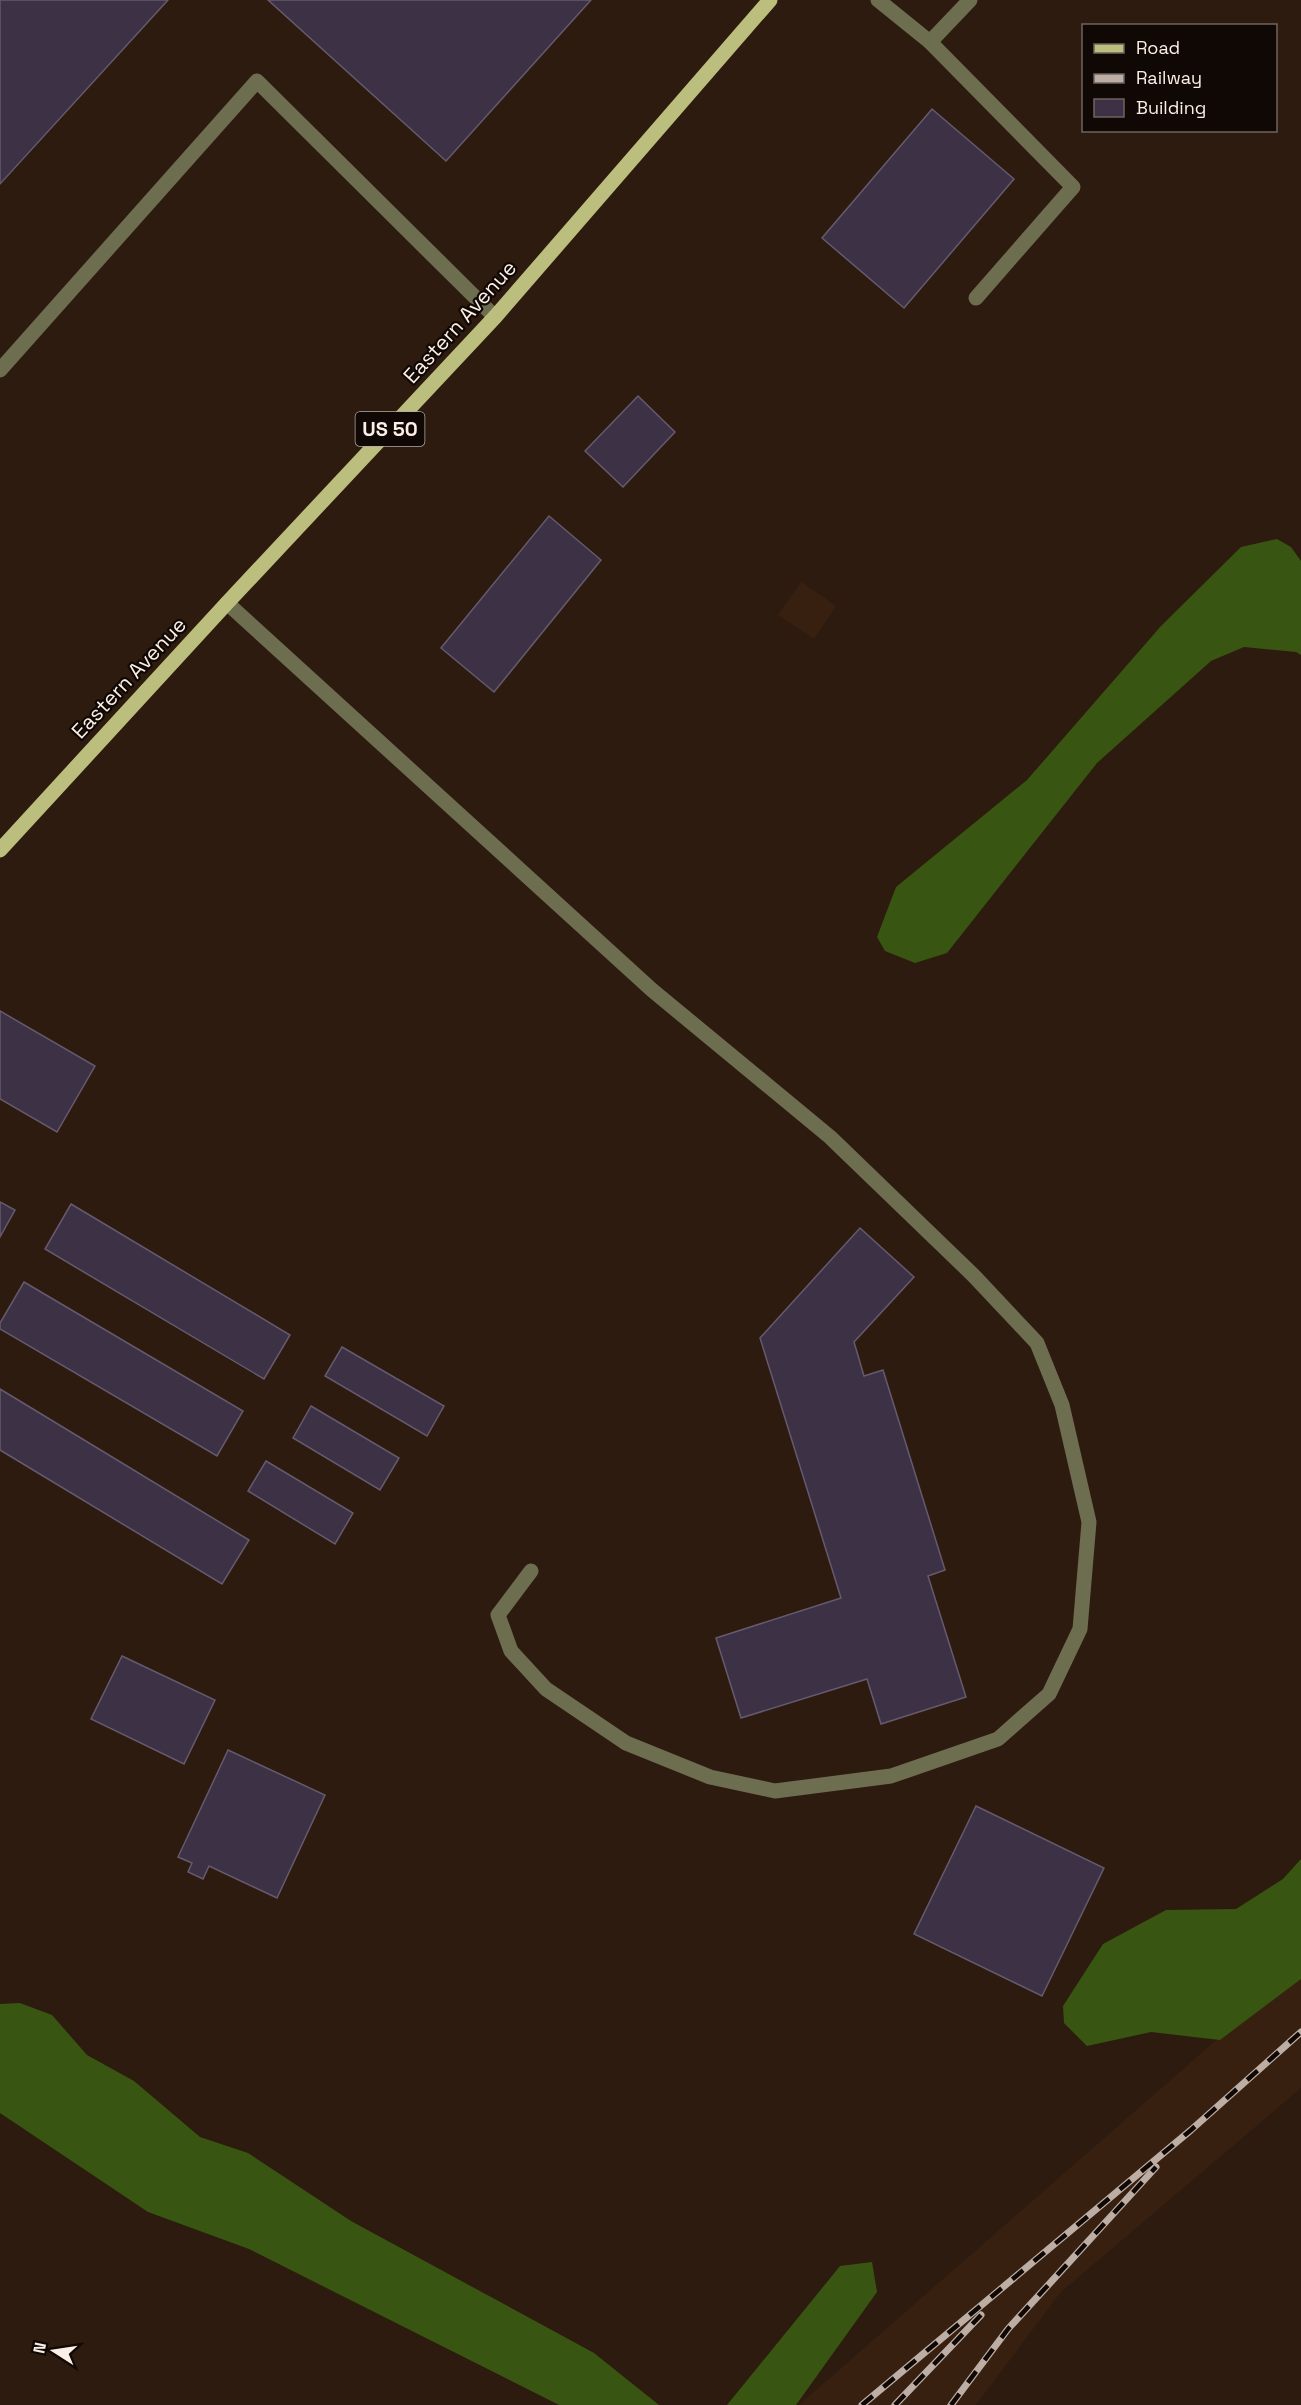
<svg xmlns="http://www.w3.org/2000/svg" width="1301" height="2405" font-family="'Space Grotesk',sans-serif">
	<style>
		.built { fill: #37200f }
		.forest { fill: #385512 }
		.building { fill: #3d3245; stroke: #655a6e; stroke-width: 1.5 }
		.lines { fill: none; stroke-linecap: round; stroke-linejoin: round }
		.lane { stroke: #6d6e50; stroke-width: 15 }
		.primary { stroke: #bcbe7e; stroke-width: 15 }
		.rail-casing { stroke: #bdaea5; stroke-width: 7 }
		.rail { stroke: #100804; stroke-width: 4.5; stroke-dasharray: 14; stroke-linecap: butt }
		.labels { text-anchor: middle; stroke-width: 4.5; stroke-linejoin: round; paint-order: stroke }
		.shield { fill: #100804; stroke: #b5aaa3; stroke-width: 1.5 }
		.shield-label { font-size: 20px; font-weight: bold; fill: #fcefe7 }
		.street-label { font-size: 21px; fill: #fcefe7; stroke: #100804 }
	</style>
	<rect width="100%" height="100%" fill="#2d1b0f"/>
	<!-- built -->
	<g class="built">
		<polygon points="801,582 836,606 814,639 778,615"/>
		<polygon points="1301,1966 1301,2088 1061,2292 976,2405 799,2405"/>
	</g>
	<!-- forest -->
	<g class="forest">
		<polygon points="1277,539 1291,547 1301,561 1301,655 1296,652 1244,647 1211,661 1097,763 947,953 915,963 885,951 877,937 896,887 1027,780 1161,626 1241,547"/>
		<polygon points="1301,1859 1301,1979 1220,2040 1151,2032 1087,2046 1064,2023 1063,2006 1103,1944 1166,1910 1236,1909 1283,1879"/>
		<polygon points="20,2003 52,2015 87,2055 134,2081 200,2137 248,2153 351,2221 594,2353 659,2405 559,2405 249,2249 148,2212 0,2113 0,2004"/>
		<polygon points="872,2262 877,2292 796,2405 727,2405 840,2266"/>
	</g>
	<!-- building -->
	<g class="building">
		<polygon points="0,0 168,0 0,184"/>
		<polygon points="268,0 591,0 446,161"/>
		<polygon points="932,109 1014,179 904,308 822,238"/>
		<polygon points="638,396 675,432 623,487 585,451"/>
		<polygon points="549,516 601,560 494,692 441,648"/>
		<polygon points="0,1011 95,1066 57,1132 0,1099"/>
		<polygon points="0,1202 15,1210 0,1237"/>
		<polygon points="71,1204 290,1335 264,1379 45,1249"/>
		<polygon points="860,1228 914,1277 854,1342 864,1376 883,1370 945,1570 928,1576 966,1697 881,1724 867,1679 741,1718 716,1638 841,1598 760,1338"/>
		<polygon points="24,1282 243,1411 217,1456 0,1329 0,1323"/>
		<polygon points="342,1347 444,1406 427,1436 325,1376"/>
		<polygon points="0,1389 249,1540 222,1584 0,1450"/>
		<polygon points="311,1406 399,1458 380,1490 293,1438"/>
		<polygon points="266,1461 353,1513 335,1544 248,1491"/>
		<polygon points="122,1656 215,1700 184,1764 91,1719"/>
		<polygon points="228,1750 325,1795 277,1898 209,1866 203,1879 188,1872 192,1863 178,1857"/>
		<polygon points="976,1806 1104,1868 1042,1996 914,1934"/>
	</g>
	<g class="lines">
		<!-- lane -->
		<g class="lane">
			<polyline points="878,0 930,42 970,0"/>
			<polyline points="930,42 1073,187 976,298"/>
			<polyline points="0,370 257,81 495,317"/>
			<polyline points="227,603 652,990 830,1137 974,1276 1037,1343 1062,1405 1089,1522 1080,1629 1049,1694 998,1739 891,1776 775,1791 710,1777 626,1743 546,1689 511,1651 498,1615 531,1571"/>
		</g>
		<!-- primary -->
		<polyline class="primary" points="0,850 227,603 495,317 770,0"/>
		<defs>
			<g id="rail">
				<polyline points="862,2405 1191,2130 1301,2032"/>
				<polyline points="895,2405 981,2315"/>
				<polyline points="951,2405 1008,2329 1156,2167"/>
			</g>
		</defs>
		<!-- rail casing -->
		<use href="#rail" class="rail-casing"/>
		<!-- rail -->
		<use href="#rail" class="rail"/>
	</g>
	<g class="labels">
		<!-- shield labels -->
		<rect class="shield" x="355.5" y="412" width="69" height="34" rx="4.5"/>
		<g class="shield-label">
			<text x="390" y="436">US 50</text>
		</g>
		<!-- street labels -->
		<g class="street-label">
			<text transform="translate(460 322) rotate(-48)" y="7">Eastern Avenue</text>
			<text transform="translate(129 678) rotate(-47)" y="7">Eastern Avenue</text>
		</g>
	</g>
	<!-- legend -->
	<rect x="1082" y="24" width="195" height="108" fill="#100804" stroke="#6e645f" stroke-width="1.5"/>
	<rect x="1094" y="44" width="30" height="9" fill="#bcbe7e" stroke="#6e645f" stroke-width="1.5"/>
	<text x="1136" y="54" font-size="18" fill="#fcefe7">Road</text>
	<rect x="1094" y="74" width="30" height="9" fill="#bdaea5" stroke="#6e645f" stroke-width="1.5"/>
	<text x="1136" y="84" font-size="18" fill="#fcefe7">Railway</text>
	<rect x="1094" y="99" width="30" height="18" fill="#3d3245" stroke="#6e645f" stroke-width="1.5"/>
	<text x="1136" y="114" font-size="18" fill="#fcefe7">Building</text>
	<!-- north arrow -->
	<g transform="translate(54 2351) rotate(282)" stroke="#100804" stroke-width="4.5" paint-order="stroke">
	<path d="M0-4.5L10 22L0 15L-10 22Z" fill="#fcefe7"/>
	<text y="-9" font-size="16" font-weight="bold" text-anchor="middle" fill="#fcefe7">N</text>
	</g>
</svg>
